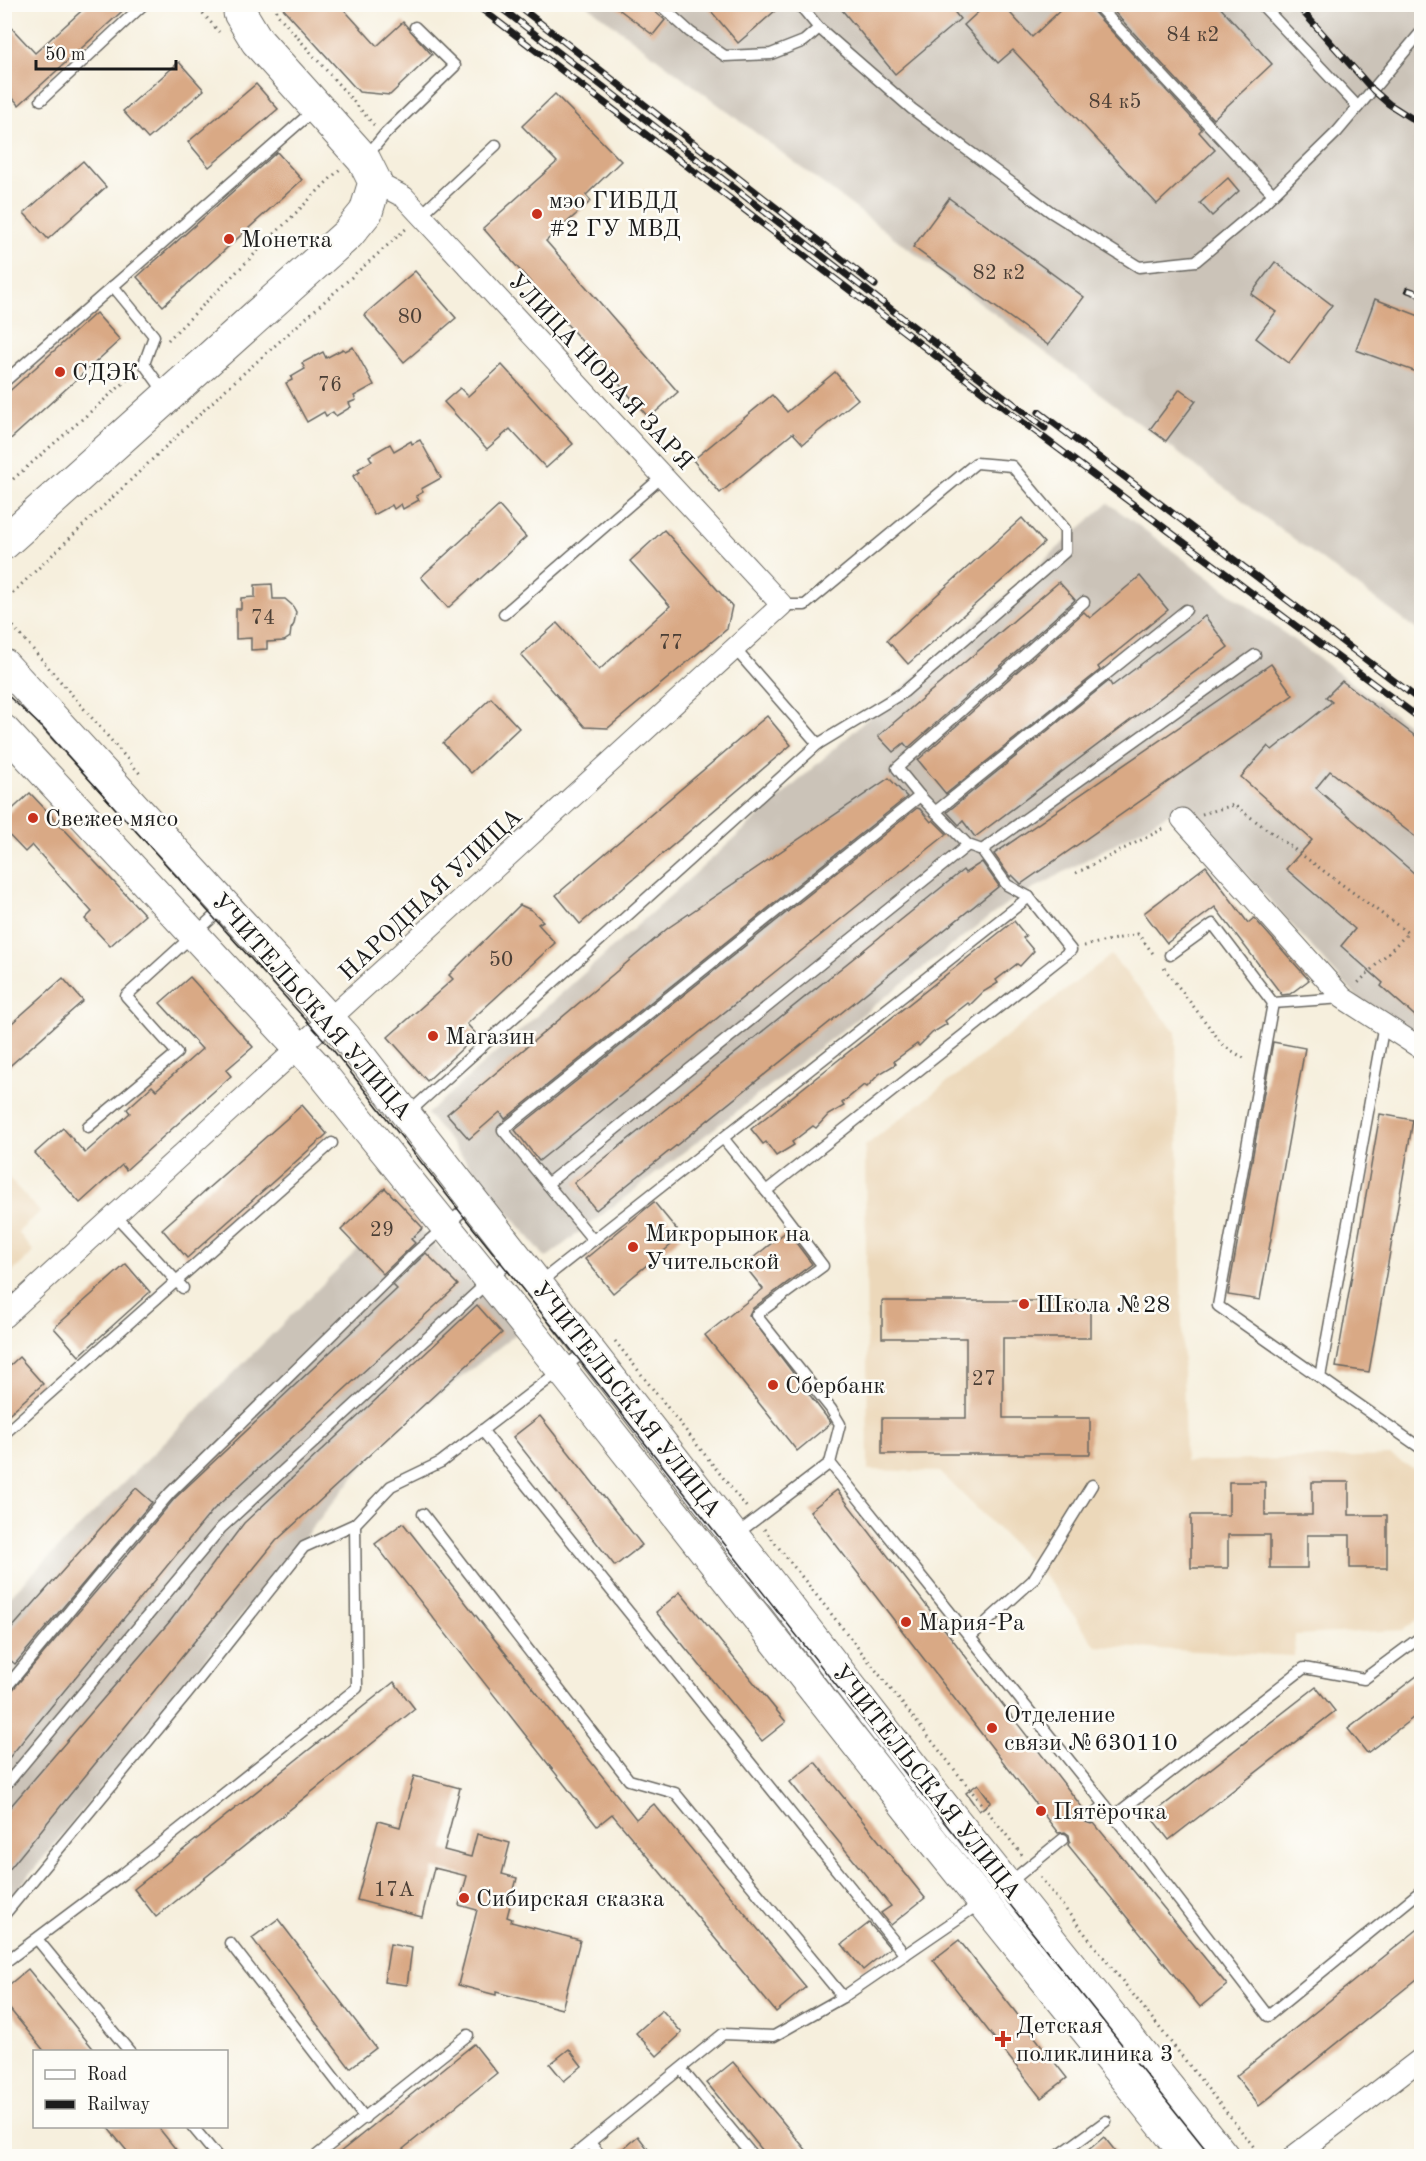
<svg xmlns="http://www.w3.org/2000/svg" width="1426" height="2161" font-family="'Old Standard TT',serif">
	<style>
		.built { fill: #ecd8ba }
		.industrial { fill: #cbc3b8 }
		.building { fill: #d9a985 }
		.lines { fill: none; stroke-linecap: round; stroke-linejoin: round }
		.lane-casing { stroke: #686660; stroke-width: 13 }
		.street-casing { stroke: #686660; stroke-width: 23 }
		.secondary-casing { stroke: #686660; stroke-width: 32 }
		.highway-casing { stroke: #686660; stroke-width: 35 }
		.path { stroke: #686660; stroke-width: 3; stroke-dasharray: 1.5 4.5; stroke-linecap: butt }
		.lane { stroke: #fff; stroke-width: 10 }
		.street { stroke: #fff; stroke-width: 21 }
		.secondary { stroke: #fff; stroke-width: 30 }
		.highway { stroke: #fff; stroke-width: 33 }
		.tram { stroke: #1c1c1c; stroke-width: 1.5 }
		.rail-casing { stroke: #1c1c1c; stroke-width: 7 }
		.rail { stroke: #fdfcf7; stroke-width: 4.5; stroke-dasharray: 14; stroke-linecap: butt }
		.poi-dot { fill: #c8321e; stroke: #fdfcf7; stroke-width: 2 }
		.labels { text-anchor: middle; stroke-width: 5; stroke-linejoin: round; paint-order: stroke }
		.number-label { font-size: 21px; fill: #4b3f36 }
		.poi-label { font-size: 24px; fill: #1c1c1c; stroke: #fdfcf7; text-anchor: start }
		.street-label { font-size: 24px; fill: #1c1c1c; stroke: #fdfcf7 }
	</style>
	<rect width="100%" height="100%" fill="#fdfcf7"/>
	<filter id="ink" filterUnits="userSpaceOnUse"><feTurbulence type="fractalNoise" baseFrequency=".0167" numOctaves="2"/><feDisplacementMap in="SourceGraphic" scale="12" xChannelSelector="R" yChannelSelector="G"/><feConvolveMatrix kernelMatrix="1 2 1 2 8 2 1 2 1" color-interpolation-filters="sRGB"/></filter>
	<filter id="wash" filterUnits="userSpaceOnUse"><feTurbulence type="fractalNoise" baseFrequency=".008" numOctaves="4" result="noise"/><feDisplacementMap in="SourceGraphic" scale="24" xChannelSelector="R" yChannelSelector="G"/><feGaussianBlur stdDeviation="1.35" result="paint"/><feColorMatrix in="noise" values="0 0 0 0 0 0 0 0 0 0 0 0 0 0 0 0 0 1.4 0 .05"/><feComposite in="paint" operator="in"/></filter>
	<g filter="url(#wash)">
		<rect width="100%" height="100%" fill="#f6efdd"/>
		<!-- built -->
		<g class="built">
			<polygon points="1111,955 1176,1032 1185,1462 1391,1456 1421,1473 1421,1617 1403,1630 1295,1635 1294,1656 1096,1646 1046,1577 940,1472 868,1470 865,1146"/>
			<polygon points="4,1173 40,1212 18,1232 34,1252 5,1279"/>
		</g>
		<!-- industrial -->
		<g class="industrial">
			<polygon points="587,5 1421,5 1421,633 1210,477"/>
			<polygon points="1108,503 1421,734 1421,1044 1362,1003 1184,805 1005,905 546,1258 427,1114"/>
			<polygon points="399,1208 520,1331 388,1435 5,1905 5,1601"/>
		</g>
		<g id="blocks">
			<!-- building -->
			<g class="building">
				<polygon points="89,4 130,4 19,105 4,88 4,20 35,53"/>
				<polygon points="279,4 339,4 377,46 403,22 432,55 390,95 359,92"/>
				<polygon points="612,4 645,4 665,20 653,35"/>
				<polygon points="705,4 783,4 738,43"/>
				<polygon points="837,4 948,4 960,19 895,74"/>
				<polygon points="987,4 1002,4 1032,37 1067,4 1089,4 1091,9 1202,129 1199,132 1215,150 1157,204 1013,50 998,63 964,25"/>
				<polygon points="1107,4 1217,4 1272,64 1213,119"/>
				<polygon points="179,62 204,90 148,139 123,111"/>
				<polygon points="256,84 278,109 209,167 188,142"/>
				<polygon points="555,94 621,161 586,195 591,201 546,241 678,392 649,418 483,228 557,162 522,126"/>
				<polygon points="277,152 302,180 163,306 137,277"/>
				<polygon points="83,161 106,187 48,239 24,213"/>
				<polygon points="1228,178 1239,191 1212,216 1200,203"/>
				<polygon points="949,198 1084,297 1048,345 913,247"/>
				<polygon points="1275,262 1332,305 1289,363 1256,338 1276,312 1251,294"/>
				<polygon points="415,271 456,318 404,362 364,315"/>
				<polygon points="1375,299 1422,317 1422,374 1356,350"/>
				<polygon points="96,313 120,340 4,445 4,396"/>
				<polygon points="353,347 374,385 354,396 356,400 349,403 351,407 336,416 333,412 326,416 324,412 307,422 286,383 292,380 291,377 305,369 302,363 323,352 326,358 343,349 345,351"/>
				<polygon points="502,365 573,444 546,468 510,429 487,449 444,402 460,388 468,396"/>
				<polygon points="835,372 858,399 803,444 793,433 720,493 693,460 772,395 787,412"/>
				<polygon points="1180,389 1196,401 1166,441 1150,429"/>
				<polygon points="420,440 441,478 421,489 423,492 416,496 419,500 403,509 401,504 394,509 392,505 374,515 353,476 360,472 358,469 372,461 369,456 390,444 394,451 411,441 412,444"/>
				<polygon points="499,506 526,537 448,608 421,577"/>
				<polygon points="1022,518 1044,543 908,664 887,640"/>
				<polygon points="664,530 732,606 727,629 608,728 585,727 521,655 557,623 599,670 670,606 630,561"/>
				<polygon points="1140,576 1168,610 1098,667 1100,670 946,794 918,760 1084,612 1090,618"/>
				<polygon points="1059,582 1075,600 908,748 904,743 893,752 878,736"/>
				<polygon points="272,584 273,599 285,599 292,605 296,612 294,624 291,629 290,637 284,641 267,642 267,649 251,650 251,638 236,639 236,609 241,609 241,598 255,597 255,585"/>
				<polygon points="1205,616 1228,647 975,837 963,821 959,825 947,812 1109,681 1112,686"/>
				<polygon points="1271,664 1293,695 1021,884 1012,875 1010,877 994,854"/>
				<polygon points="1342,681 1422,741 1422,842 1330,771 1316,788 1422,880 1422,1022 1381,986 1383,983 1341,946 1355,929 1286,869 1312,840 1241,777 1268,746 1272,750 1332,702 1326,697"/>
				<polygon points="491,698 519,728 471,773 443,743"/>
				<polygon points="767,716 791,745 580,924 556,895"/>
				<polygon points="889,778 907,797 505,1119 500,1112 469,1139 447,1114 668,928"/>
				<polygon points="30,793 145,915 110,946 85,919 92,912 32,845 25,852 4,830 4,817"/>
				<polygon points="917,808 920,809 931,822 933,820 947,834 539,1161 515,1130"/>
				<polygon points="982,862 999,886 596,1210 574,1183 963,870 965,873"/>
				<polygon points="1206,866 1248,923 1254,918 1309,980 1290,994 1282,995 1215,907 1167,943 1144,913"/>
				<polygon points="520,905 531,910 543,921 538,924 555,943 467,1024 477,1035 427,1081 388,1037 453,979 449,975"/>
				<polygon points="1014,921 1026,936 1023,938 1034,951 1020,966 1017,964 996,980 998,983 983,992 970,1005 968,1003 945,1021 947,1024 932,1033 919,1046 917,1044 894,1061 896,1064 879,1074 867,1087 864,1085 842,1103 844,1106 828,1115 816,1128 813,1126 792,1142 794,1145 776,1156 766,1142 763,1144 751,1129"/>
				<polygon points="190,977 253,1047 226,1070 231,1076 126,1170 122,1165 80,1203 35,1153 63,1128 85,1153 130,1113 127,1109 152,1086 156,1090 202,1049 160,1003"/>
				<polygon points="63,978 83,1001 4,1071 4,1030"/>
				<polygon points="1273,1042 1305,1048 1260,1300 1228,1295"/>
				<polygon points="302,1105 327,1134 187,1258 162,1229"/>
				<polygon points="1380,1114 1413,1120 1369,1372 1336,1367"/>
				<polygon points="385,1188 423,1228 411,1239 415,1243 383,1274 341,1230"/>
				<polygon points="654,1202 682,1236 613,1293 585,1259"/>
				<polygon points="787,1231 812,1264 752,1309 749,1315 831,1423 797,1451 705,1335 763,1289 744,1265"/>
				<polygon points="426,1253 458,1285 213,1510 4,1764 4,1700 175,1498 397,1289 393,1285"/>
				<polygon points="126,1264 150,1292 79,1356 54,1328"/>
				<polygon points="882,1301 1090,1301 1090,1338 1003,1338 1003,1418 1090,1418 1090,1454 882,1454 882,1418 966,1418 966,1338 882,1338"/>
				<polygon points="477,1305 502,1333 276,1541 4,1876 4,1814 171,1620 244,1523"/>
				<polygon points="19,1357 43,1384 4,1418 4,1371"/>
				<polygon points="540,1416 642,1545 615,1566 513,1437"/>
				<polygon points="1229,1482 1265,1482 1265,1515 1312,1515 1312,1482 1349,1482 1349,1515 1387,1515 1387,1568 1350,1568 1350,1535 1307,1535 1307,1568 1270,1568 1270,1535 1228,1535 1228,1568 1191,1568 1191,1515 1229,1515"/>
				<polygon points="136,1488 152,1502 15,1664 4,1655 4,1637"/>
				<polygon points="837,1490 1085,1811 1083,1818 1085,1822 1091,1824 1094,1823 1227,1985 1200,2007 1068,1845 1070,1841 1069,1835 1065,1832 1058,1833 1041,1811 810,1511"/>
				<polygon points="403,1523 636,1819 654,1804 806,1987 776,2012 612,1814 597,1826 375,1544"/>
				<polygon points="680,1592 786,1722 762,1741 656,1612"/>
				<polygon points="1422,1672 1422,1711 1367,1753 1348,1729"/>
				<polygon points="394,1682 415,1709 156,1917 134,1889"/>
				<polygon points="1316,1687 1335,1711 1169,1840 1150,1816"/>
				<polygon points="815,1762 925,1898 891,1925 881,1913 891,1906 790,1782"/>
				<polygon points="414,1776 460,1788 444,1850 471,1857 477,1834 510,1843 502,1874 517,1878 507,1917 512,1919 511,1922 580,1940 562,2009 496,1992 496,1995 458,1985 477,1910 459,1905 467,1876 434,1868 422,1917 357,1900 378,1821 400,1827"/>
				<polygon points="978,1784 991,1802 979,1811 966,1793"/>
				<polygon points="278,1919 376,2048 350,2068 252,1938"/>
				<polygon points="869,1923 890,1948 863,1970 842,1944"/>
				<polygon points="1422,1926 1422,1975 1259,2106 1236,2076"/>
				<polygon points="959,1940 1067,2078 1041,2098 933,1960"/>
				<polygon points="390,1944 412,1948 407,1985 384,1982"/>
				<polygon points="28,1969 96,2052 45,2052 4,2002 4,1989"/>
				<polygon points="662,2010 682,2033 657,2056 636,2033"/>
				<polygon points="474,2044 497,2073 393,2157 334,2157"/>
				<polygon points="569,2049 582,2066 564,2081 550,2064"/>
				<polygon points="733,2062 812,2157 768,2157 707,2083"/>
				<polygon points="107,2127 158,2127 182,2157 132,2157"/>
				<polygon points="638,2136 654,2157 613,2157"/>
				<polygon points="1104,2137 1120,2157 1080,2157"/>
			</g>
		</g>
	</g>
	<g filter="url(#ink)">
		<use href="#blocks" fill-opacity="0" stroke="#686660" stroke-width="1.5"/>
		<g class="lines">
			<defs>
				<g id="lane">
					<polyline points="659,4 690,32 725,56 771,54 804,41 819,28"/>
					<polyline points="799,4 819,28 912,109 1051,212 1139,267 1196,261 1259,208 1337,132 1422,31"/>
					<polyline points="1096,4 1273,194"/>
					<polyline points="1261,4 1358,107"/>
					<polyline points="41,100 144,4"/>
					<polyline points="366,157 385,134 455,66 415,27"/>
					<polyline points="421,215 496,145"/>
					<polyline points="113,286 154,336 144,364 165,393"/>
					<polyline points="4,382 315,109"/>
					<polyline points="782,605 805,605 976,463 1012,466 1065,529 1065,552 904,692 818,744"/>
					<polyline points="504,614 663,476"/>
					<polyline points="920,796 968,845 982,850 1255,655"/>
					<polyline points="935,812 1186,610"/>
					<polyline points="982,850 1007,885 1029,897"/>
					<polyline points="1170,955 1213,924 1273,1003 1343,998"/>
					<polyline points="1273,1003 1218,1306 1422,1449"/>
					<polyline points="407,1114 818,744 735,649"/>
					<polyline points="88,1127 177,1053 126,996 223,908"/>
					<polyline points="547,1184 968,845"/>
					<polyline points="766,1191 823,1266 756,1315 831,1409 840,1424 830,1463"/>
					<polyline points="116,1216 183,1288"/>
					<polyline points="593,1240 503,1130 920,796 897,768 1084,602"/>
					<polyline points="540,1282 723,1138 766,1191 1071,950 1029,897 723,1138"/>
					<polyline points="1320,1377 1384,1024"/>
					<polyline points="482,1430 905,1955"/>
					<polyline points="4,1434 332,1143"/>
					<polyline points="423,1514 629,1780 675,1793 843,1997"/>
					<polyline points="734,1536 830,1463 1114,1816 1268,2016 1422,1890"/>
					<polyline points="970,1637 1033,1580 1092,1485"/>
					<polyline points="4,1690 105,1568 170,1493 415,1253 473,1202"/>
					<polyline points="4,1787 221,1528 515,1257"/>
					<polyline points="1114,1816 1304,1668 1364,1679 1422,1636"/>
					<polyline points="1090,1817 1105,1805"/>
					<polyline points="1009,1883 1063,1839"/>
					<polyline points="4,1915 187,1694 304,1547 355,1524"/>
					<polyline points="37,1939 130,2052"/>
					<polyline points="230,1943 365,2118"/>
					<polyline points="4,1963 124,1873 357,1688 355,1524 391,1486 441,1462 588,1349"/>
					<polyline points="681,2069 753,2156"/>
					<polyline points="192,2126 217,2156"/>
					<polyline points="590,2143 601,2156"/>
					<polyline points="316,2156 468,2035"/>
					<polyline points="573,2156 723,2034 774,2036 843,1997 982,1902"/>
					<polyline points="1058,2156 1106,2121"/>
				</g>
				<g id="street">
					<polyline points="1182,819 1343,998 1422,1049"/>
					<polyline points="4,1317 782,605 404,197 375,182"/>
					<polyline points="1294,2156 1422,2058"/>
				</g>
				<g id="secondary">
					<polyline points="4,664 346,1037 944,1806 1224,2156"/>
					<polyline points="4,730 316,1066 561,1369 921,1826 1187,2156"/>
				</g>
				<polyline id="highway" points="4,543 348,234 366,212 375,182 364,160 257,41 240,13 240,4"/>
			</defs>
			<!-- lane casing -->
			<use href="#lane" class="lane-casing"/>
			<!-- street casing -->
			<use href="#street" class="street-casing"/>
			<!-- secondary casing -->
			<use href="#secondary" class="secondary-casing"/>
			<!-- highway casing -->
			<use href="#highway" class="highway-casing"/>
			<!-- path -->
			<g class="path">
				<polyline points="195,4 219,32"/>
				<polyline points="275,4 278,15 374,125"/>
				<polyline points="168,340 340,169"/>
				<polyline points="4,487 134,374"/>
				<polyline points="4,601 225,390 408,227"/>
				<polyline points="4,611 12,625 141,775"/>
				<polyline points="1202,814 1234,805 1408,933 1357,984"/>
				<polyline points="1076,873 1165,828"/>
				<polyline points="1084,946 1138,934 1155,956"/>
				<polyline points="1164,968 1224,1046 1247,1060"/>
				<polyline points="615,1341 747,1508"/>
				<polyline points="764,1529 1023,1856"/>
				<polyline points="1040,1877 1261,2156"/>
			</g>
			<!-- lane -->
			<use href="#lane" class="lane"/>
			<!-- street -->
			<use href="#street" class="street"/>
			<!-- secondary -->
			<use href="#secondary" class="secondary"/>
			<!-- highway -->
			<use href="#highway" class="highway"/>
			<!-- tram -->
			<polyline class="tram" points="4,692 42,727 333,1050 461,1213 577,1357 936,1812 1211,2156"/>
			<defs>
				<g id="rail">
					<polyline points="475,4 1012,414 1422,720"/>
					<polyline points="496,4 1045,428"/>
					<polyline points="516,4 875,285"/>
					<polyline points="1296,4 1373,90 1389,104 1422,125"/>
					<polyline points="1408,290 1422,295"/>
					<polyline points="1039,412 1422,702"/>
				</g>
			</defs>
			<!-- rail casing -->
			<use href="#rail" class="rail-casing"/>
			<!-- rail -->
			<use href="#rail" class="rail"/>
		</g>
	</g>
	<!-- markers -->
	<g class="poi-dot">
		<circle cx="537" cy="214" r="6"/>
		<circle cx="229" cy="239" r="6"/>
		<circle cx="60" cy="372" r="6"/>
		<circle cx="33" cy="818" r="6"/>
		<circle cx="433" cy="1036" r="6"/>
		<circle cx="633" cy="1247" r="6"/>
		<circle cx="1024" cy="1304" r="6"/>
		<circle cx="773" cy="1385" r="6"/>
		<circle cx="906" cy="1622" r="6"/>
		<circle cx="992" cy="1728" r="6"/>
		<circle cx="1041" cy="1811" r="6"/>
		<circle cx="464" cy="1898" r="6"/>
		<path d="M1000 2030h6v6h6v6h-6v6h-6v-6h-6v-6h6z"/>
	</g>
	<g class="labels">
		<!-- number labels -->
		<g class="number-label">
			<text x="1193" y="41">84 к2</text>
			<text x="1115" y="108">84 к5</text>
			<text x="999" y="279">82 к2</text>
			<text x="410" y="323">80</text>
			<text x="330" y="391">76</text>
			<text x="263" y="624">74</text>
			<text x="671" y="649">77</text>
			<text x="501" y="966">50</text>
			<text x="382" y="1236">29</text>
			<text x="984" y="1385">27</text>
			<text x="394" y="1896">17А</text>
		</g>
		<!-- poi labels -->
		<g class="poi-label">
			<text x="549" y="208">мэо ГИБДД<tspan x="549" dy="28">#2 ГУ МВД</tspan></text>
			<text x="241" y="247">Монетка</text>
			<text x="72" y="380">СДЭК</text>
			<text x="45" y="826">Свежее мясо</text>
			<text x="445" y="1044">Магазин</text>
			<text x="645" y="1241">Микрорынок на<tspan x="645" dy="28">Учительской</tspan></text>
			<text x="1036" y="1312">Школа №28</text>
			<text x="785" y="1393">Сбербанк</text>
			<text x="918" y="1630">Мария-Ра</text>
			<text x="1004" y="1722">Отделение<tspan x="1004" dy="28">связи №630110</tspan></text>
			<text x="1053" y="1819">Пятёрочка</text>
			<text x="476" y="1906">Сибирская сказка</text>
			<text x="1016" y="2033">Детская<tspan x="1016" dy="28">поликлиника 3</tspan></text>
		</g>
		<!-- street labels -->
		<g class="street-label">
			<text transform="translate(601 371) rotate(47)" y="8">УЛИЦА НОВАЯ ЗАРЯ</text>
			<text transform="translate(430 894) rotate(-43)" y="8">НАРОДНАЯ УЛИЦА</text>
			<text transform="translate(312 1006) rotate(49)" y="8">УЧИТЕЛЬСКАЯ УЛИЦА</text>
			<text transform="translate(627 1399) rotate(52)" y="8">УЧИТЕЛЬСКАЯ УЛИЦА</text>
			<text transform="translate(927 1782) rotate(52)" y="8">УЧИТЕЛЬСКАЯ УЛИЦА</text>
		</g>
	</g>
	<!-- margin -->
	<rect width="1426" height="2161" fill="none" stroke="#fdfcf7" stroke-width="24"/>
	<!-- legend -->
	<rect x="33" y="2050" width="195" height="78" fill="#fdfcf7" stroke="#a3a29f" stroke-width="1.5"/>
	<rect x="45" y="2070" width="30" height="9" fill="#ffffff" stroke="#a3a29f" stroke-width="1.5"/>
	<text x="87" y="2080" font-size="18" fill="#1c1c1c">Road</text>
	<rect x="45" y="2100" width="30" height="9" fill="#1c1c1c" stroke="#a3a29f" stroke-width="1.5"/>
	<text x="87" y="2110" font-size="18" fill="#1c1c1c">Railway</text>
	<!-- scale -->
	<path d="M36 60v9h140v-9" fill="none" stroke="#1c1c1c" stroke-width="3"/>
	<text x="45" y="60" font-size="18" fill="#1c1c1c" stroke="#fdfcf7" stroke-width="4.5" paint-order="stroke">50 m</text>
</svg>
